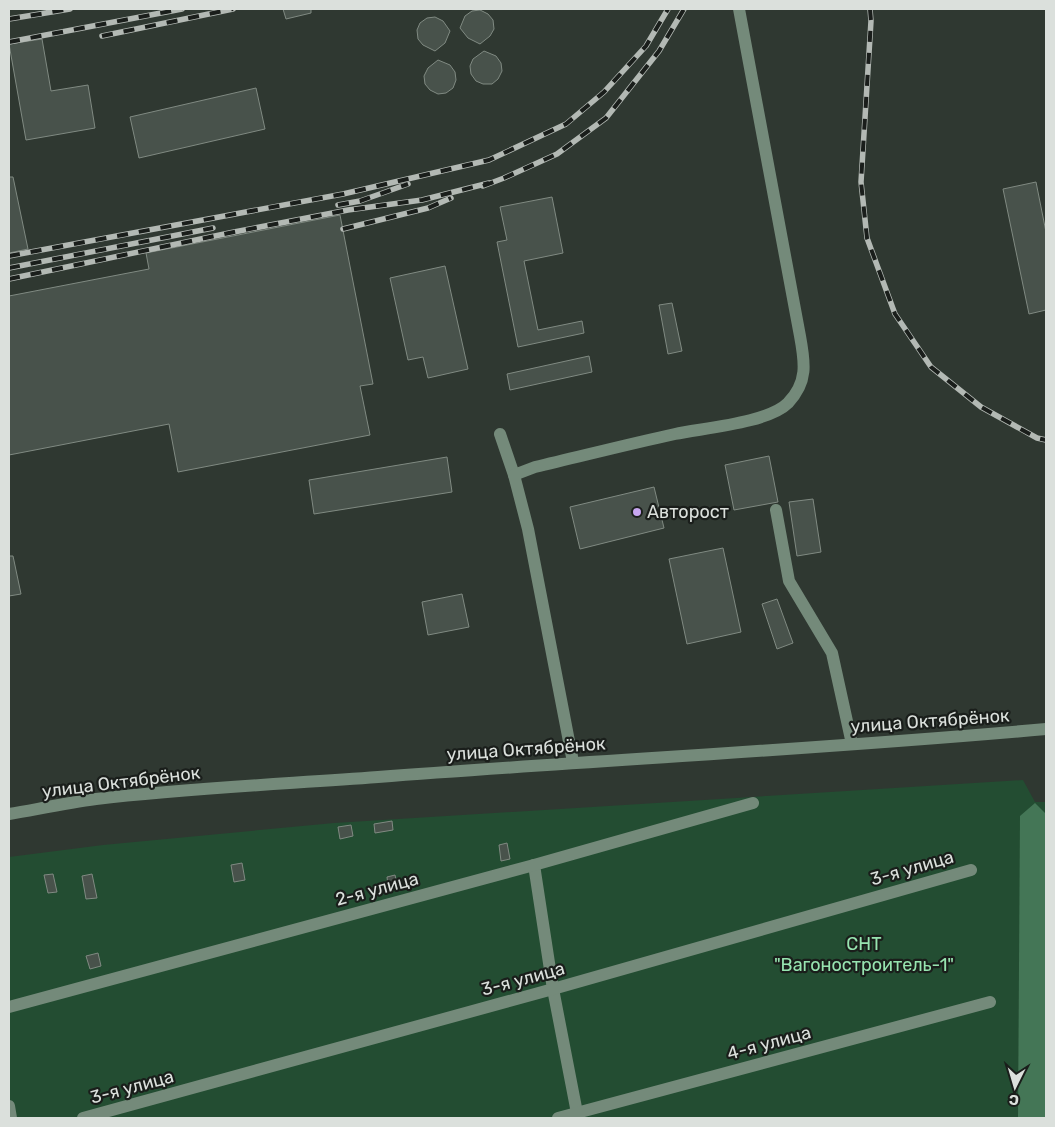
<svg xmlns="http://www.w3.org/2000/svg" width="1055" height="1127" font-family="Rubik,sans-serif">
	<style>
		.green { fill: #234d32 }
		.forest { fill: #447656 }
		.building { fill: #48524b; stroke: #808a82 }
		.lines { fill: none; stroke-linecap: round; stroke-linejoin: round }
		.minor { stroke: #748a7a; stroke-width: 12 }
		.rail-casing { stroke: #b3b9b4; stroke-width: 5.5 }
		.rail { stroke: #1a1e1b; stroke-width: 4; stroke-dasharray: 11; stroke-linecap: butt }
		.poi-dot { fill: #c7a6f0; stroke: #1a1e1b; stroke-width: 2 }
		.labels { text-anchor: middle; stroke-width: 4.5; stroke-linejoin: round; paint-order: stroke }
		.poi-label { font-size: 18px; fill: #dbe0dc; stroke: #1a1e1b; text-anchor: start }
		.street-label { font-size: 18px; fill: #dbe0dc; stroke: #1a1e1b }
		.park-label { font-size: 18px; fill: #97e4b0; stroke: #1a1e1b }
	</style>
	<rect width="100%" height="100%" fill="#2f3831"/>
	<!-- green -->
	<polygon class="green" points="1023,780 1035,802 1046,802 1046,1118 9,1118 9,857 103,845 334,823"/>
	<!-- forest -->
	<polygon class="forest" points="1035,803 1046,814 1046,1118 1018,1118 1020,816"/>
	<!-- building -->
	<g class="building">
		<polygon points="283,9 311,9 311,13 286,19"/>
		<polygon points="480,10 488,14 493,20 494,29 490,36 480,44 468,38 460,28 465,16 472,11"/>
		<polygon points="435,17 443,21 450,31 445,43 435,51 423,45 418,39 417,30 420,23 427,18"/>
		<polygon points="42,39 51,91 88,85 95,128 26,140 9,44"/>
		<polygon points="484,51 496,56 501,63 502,71 498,79 492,84 483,84 476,81 471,74 470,66 473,59"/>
		<polygon points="438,60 450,65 455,72 456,80 453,88 446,93 438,94 430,90 425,84 424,76 428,68"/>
		<polygon points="256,88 265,129 139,158 130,117"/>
		<polygon points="9,177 13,177 28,249 9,253"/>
		<polygon points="1036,182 1046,232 1046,310 1029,314 1003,189"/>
		<polygon points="552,197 563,253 524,261 538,330 582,321 584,333 518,347 497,242 507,240 500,207"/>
		<polygon points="340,215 373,384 360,386 370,435 178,472 169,424 9,455 9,296 149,269 146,253"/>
		<polygon points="445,266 468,369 428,378 423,357 408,360 390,278"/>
		<polygon points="672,303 682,351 668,354 659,305"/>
		<polygon points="589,356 592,372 510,390 507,374"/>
		<polygon points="769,456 778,502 734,510 725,465"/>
		<polygon points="447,457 452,492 314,514 309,480"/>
		<polygon points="654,487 664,528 580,549 570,507"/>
		<polygon points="813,499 821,552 797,556 789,502"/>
		<polygon points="723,548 741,632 687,644 669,559"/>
		<polygon points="9,556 13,556 21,594 9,596"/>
		<polygon points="462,594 469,627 428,635 422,602"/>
		<polygon points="777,599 793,643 777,649 762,604"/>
		<polygon points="392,821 393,830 375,833 374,824"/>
		<polygon points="351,825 353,836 340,839 338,827"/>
		<polygon points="507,843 510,859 501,861 499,845"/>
		<polygon points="242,863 245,880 234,882 231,865"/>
		<polygon points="53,874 57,892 48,893 44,875"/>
		<polygon points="92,874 97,898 86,899 82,876"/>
		<polygon points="395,875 397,884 388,886 387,877"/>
		<polygon points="98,953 101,966 90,969 86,956"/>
	</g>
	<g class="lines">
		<!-- minor -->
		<g class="minor">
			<polyline points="500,434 514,475"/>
			<polyline points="776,510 789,581 832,653 852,744"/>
			<path d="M573,762L528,529L514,475L535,467C582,456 629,444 675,434C703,428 768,423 788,403C808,382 805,363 800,336L739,9"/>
			<path d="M9,814C38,809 67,803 96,799C190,788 284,784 378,777C601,760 824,749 1046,729"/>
			<polyline points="534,865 553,989 578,1118"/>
			<polyline points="9,1007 534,865 753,803"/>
			<polyline points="9,1106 11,1118"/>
			<polyline points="83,1118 553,989 971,870"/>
			<polyline points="558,1118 990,1002"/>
		</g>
		<defs>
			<g id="rail">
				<polyline points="870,9 871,21 861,182 867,238 895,314 931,367 981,407 1037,438 1046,440"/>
				<polyline points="9,19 70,9"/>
				<polyline points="102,36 233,9"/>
				<polyline points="9,42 182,9"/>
				<polyline points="483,186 504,178 557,154 606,118 659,51 684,9"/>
				<polyline points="338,205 360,201 408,184"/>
				<polyline points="343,229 428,208 451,198"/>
				<polyline points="9,256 343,194 489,160 566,124 604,92 646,46 668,9"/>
				<polyline points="9,268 213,228"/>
				<polyline points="9,279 234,232 348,210 422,200 489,183"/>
			</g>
		</defs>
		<!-- rail casing -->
		<use href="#rail" class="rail-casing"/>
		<!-- rail -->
		<use href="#rail" class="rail"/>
	</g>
	<!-- markers -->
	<circle class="poi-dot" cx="637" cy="512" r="5"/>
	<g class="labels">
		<!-- poi labels -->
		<g class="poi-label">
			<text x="647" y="518">Авторост</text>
		</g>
		<!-- street labels -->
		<g class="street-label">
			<text transform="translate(930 721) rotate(-4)" y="6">улица Октябрёнок</text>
			<text transform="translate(526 749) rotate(-4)" y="6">улица Октябрёнок</text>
			<text transform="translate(121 782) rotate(-7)" y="6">улица Октябрёнок</text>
			<text transform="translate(912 868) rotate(-16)" y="6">3-я улица</text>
			<text transform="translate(377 889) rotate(-15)" y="6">2-я улица</text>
			<text transform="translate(523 979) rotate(-15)" y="6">3-я улица</text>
			<text transform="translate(769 1043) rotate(-15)" y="6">4-я улица</text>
			<text transform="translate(132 1087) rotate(-15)" y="6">3-я улица</text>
		</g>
		<!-- park labels -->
		<g class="park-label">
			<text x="864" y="950">СНТ<tspan x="864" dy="21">"Вагоностроитель-1"</tspan></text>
		</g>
	</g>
	<!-- border -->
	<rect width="1055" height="1127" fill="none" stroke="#dbe0dc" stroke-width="20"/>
	<!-- north arrow -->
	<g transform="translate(1015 1087) rotate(185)" stroke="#1a1e1b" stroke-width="4" paint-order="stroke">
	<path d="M0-4L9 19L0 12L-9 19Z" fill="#dbe0dc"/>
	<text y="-8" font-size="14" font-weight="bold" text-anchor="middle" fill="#dbe0dc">С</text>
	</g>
</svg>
